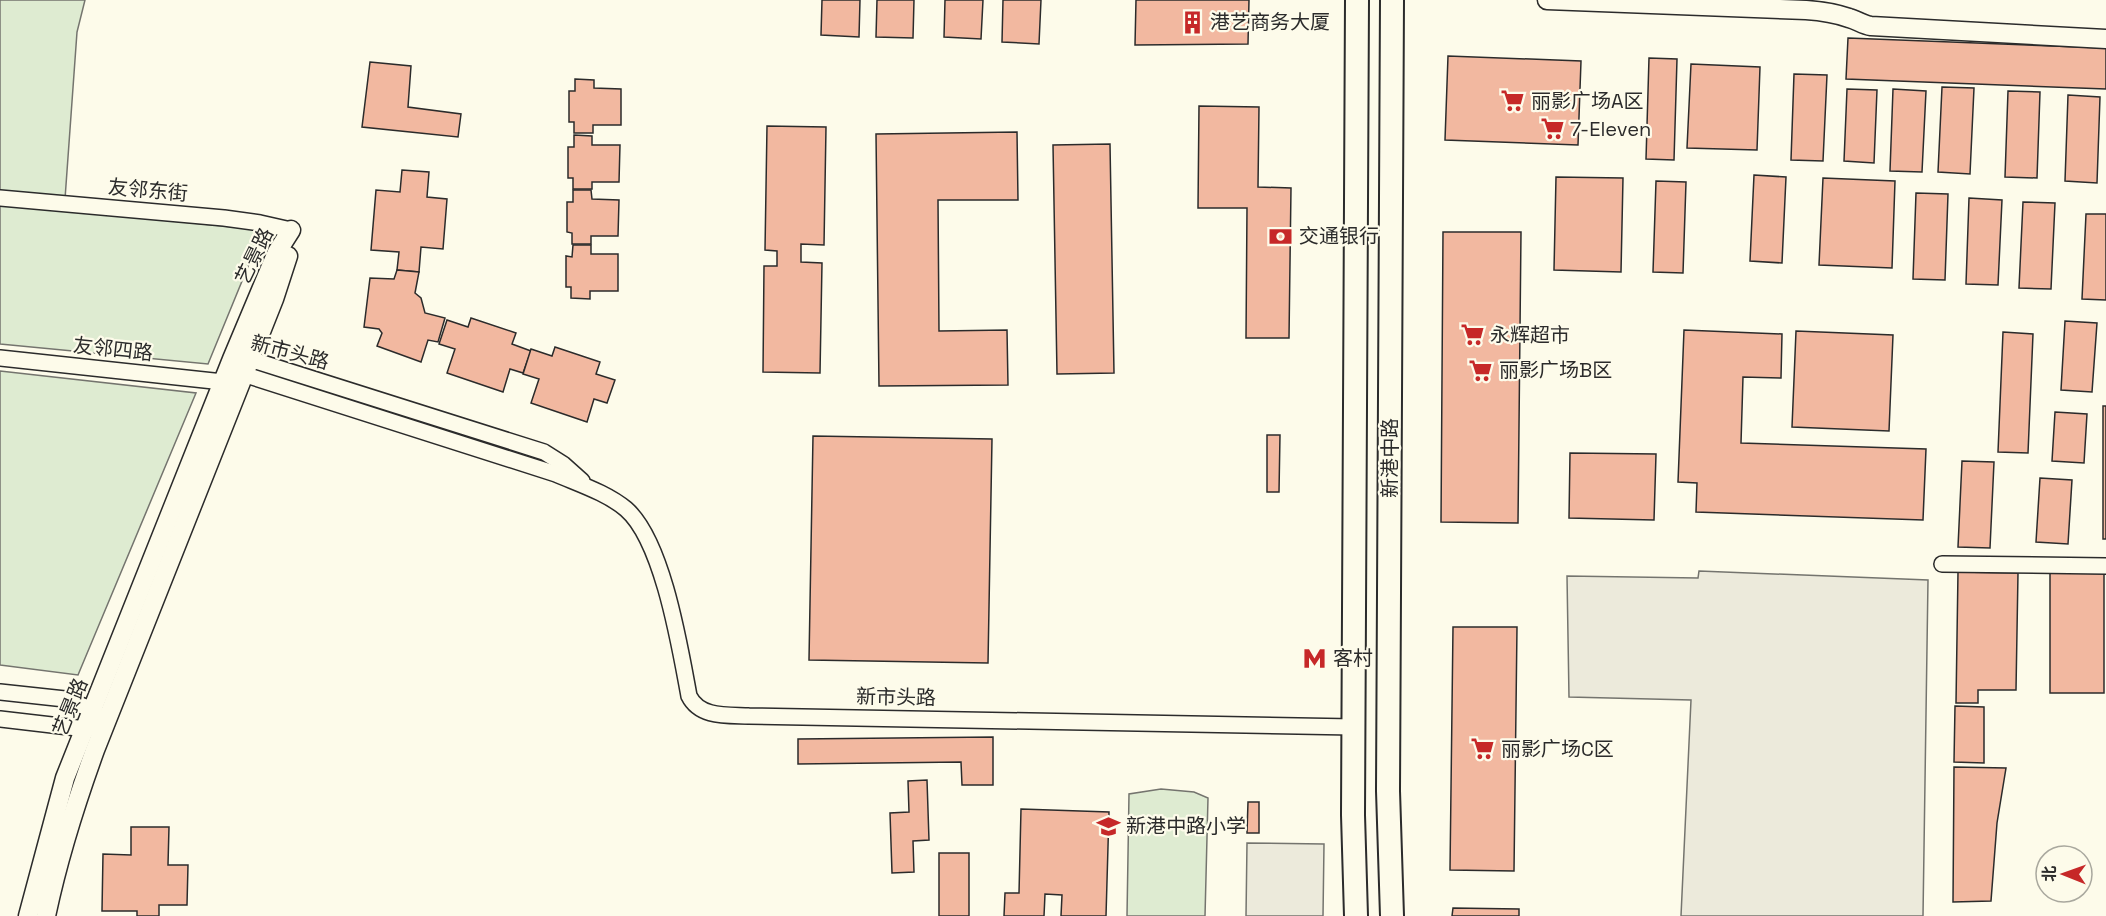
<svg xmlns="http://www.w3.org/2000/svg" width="2106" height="916" font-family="'Space Grotesk','Noto Sans SC',sans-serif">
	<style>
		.green { fill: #deebd1; stroke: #74746e; stroke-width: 1.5 }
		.parking { fill: #eceadb; stroke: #74746e; stroke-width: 1.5 }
		.building { fill: #f2b8a0; stroke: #2b2b2b; stroke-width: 1.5 }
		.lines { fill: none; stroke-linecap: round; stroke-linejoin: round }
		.minor-casing { stroke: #2b2b2b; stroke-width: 18 }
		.tertiary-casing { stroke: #2b2b2b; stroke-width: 21 }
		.primary-casing { stroke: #2b2b2b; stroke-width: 26 }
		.minor { stroke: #fdfbea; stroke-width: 15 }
		.tertiary { stroke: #fdfbea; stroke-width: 18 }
		.primary { stroke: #fdfbea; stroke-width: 22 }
		.labels { text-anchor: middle; stroke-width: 4.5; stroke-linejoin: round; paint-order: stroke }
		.poi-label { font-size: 20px; fill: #2b2b2b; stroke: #fdfbea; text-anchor: start }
		.street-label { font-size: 20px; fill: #2b2b2b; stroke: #fdfbea }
	</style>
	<rect width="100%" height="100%" fill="#fdfbea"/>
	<!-- green -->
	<g class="green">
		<polygon points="0,0 85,0 77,32 65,199 0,192"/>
		<polygon points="0,204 263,230 208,364 0,344"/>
		<polygon points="0,371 196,393 78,675 0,665"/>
		<polygon points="1161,789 1194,792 1208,798 1205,916 1127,916 1129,794"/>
	</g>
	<!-- parking -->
	<g class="parking">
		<polygon points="1699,571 1928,580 1923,916 1681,916 1691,700 1569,697 1567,576 1698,578"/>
		<polygon points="1247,843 1324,844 1323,916 1246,916"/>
	</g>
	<!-- building -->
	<g class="building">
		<polygon points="822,0 860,0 859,37 821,35"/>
		<polygon points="877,0 914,0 913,38 876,37"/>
		<polygon points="945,0 983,0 981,39 944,37"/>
		<polygon points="1003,0 1041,0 1039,44 1002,42"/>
		<polygon points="1136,0 1249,0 1248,44 1135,45"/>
		<polygon points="1848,38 2106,48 2106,89 1846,79"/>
		<polygon points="1448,56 1581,61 1578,145 1445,140"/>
		<polygon points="1649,58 1677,59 1674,160 1646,159"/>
		<polygon points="370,62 411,66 408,107 461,114 458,137 362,127"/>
		<polygon points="1691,64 1760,67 1757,150 1687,148"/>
		<polygon points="1794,74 1827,75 1823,161 1791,160"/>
		<polygon points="575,79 594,80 594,88 621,89 621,125 593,125 593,133 574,133 574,122 569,122 569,91 575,91"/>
		<polygon points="1942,87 1974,88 1970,174 1938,172"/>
		<polygon points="1847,89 1877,90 1874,163 1844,161"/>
		<polygon points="1893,89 1926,91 1922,172 1890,171"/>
		<polygon points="2008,91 2040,92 2037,178 2005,177"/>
		<polygon points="2068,95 2100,97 2097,183 2065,181"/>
		<polygon points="1199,106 1259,107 1258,187 1291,188 1289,338 1246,338 1247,208 1198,208"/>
		<polygon points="767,126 826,127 824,245 801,244 801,262 822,263 820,373 763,372 764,266 777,266 777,251 765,250"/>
		<polygon points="1017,132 1018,200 938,200 939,331 1007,330 1008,385 879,386 876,134"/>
		<polygon points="574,135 592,136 592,145 620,145 619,182 592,182 592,189 573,189 573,178 568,178 568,147 574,147"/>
		<polygon points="1110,144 1114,373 1057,374 1053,145"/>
		<polygon points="402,170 429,172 427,197 447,199 443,249 421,247 419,272 397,270 399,252 371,250 376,190 400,192"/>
		<polygon points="1754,175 1786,177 1782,263 1750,261"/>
		<polygon points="1556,177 1623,178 1621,272 1554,270"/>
		<polygon points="1823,178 1895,181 1892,268 1819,265"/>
		<polygon points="1656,181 1686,182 1683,273 1653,272"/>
		<polygon points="573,190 591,190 592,199 619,200 618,236 591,236 591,244 572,244 572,233 567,232 567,202 573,202"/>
		<polygon points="1916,193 1948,194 1945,280 1913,279"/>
		<polygon points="1969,198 2002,200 1998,285 1966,284"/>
		<polygon points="2023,202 2055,203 2051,289 2019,288"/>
		<polygon points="2086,214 2106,214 2106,300 2082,299"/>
		<polygon points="1443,232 1521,232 1518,523 1441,522"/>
		<polygon points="573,245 591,245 591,254 618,254 618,291 590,291 590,299 571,298 571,287 566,287 566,256 572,257"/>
		<polygon points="397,270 419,272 415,293 421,298 425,313 445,318 438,342 428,340 421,362 377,346 382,333 379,329 364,327 370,278 394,279"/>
		<polygon points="471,318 516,333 512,344 531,351 523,373 510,369 503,392 447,373 455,349 439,344 447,320 468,327"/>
		<polygon points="2065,321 2097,323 2092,392 2061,390"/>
		<polygon points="1684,330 1782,334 1781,378 1743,377 1741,443 1926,449 1923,520 1696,512 1697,483 1678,482"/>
		<polygon points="1796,331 1893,335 1889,431 1792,427"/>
		<polygon points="2003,332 2033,334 2028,453 1998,452"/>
		<polygon points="555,347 600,362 596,374 615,380 607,403 594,399 587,422 531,403 539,379 523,374 531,349 552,356"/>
		<rect x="2103" y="406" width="3" height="133"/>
		<polygon points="2055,412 2087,414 2084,463 2052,461"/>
		<polygon points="1267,435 1280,435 1279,492 1267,492"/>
		<polygon points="813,436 992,439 988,663 809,660"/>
		<polygon points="1570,453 1656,454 1654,520 1569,518"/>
		<polygon points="1962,461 1994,462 1990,548 1958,547"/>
		<polygon points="2040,478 2072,480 2068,544 2036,542"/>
		<polygon points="1958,572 2018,573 2016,690 1978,690 1978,703 1956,703"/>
		<rect x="2050" y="573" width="54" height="120"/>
		<polygon points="1453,627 1517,627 1514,871 1450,870"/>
		<polygon points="1955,706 1984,707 1984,763 1954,762"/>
		<polygon points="993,737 993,785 962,785 961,762 798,764 798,739"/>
		<polygon points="1954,767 2006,768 1997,823 1991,901 1953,902"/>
		<polygon points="927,780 929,840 913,841 914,872 892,873 890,813 909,812 908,781"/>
		<polygon points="1248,802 1259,802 1259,833 1247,833"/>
		<polygon points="1021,809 1109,812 1106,916 1061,916 1062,895 1045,894 1044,916 1004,916 1005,893 1019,893"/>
		<polygon points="131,827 169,827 168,865 188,865 187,905 159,905 159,916 137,916 137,911 102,911 103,854 131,855"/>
		<rect x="939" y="853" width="30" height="63"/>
		<polygon points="1453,908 1519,909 1519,916 1452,916"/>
	</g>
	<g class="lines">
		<defs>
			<g id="minor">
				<polyline points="0,198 224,218 260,223 291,230"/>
				<polyline points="0,358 223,382"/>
				<polyline points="241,359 250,359 544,452 563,464 582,481"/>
				<path d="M237,366L243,374L556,474C579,484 607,493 626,509C663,541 680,648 689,696C700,718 727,715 749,716L1354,727"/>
				<polyline points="1942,564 2106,566"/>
				<polyline points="0,692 65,699 93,710 104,726 86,729 0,719"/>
			</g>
			<g id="tertiary">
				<path d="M1547,0L1806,10C1821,11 1835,13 1849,18C1857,20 1863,25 1871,26L2106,39"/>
				<polyline points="28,916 65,778 232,359 277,252 291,230"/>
				<path d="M46,916C58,859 75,805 95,750L274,299L288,256"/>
			</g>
			<g id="primary">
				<polyline points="1356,916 1353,815 1357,0"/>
				<polyline points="1392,916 1388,791 1392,0"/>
			</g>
		</defs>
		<!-- minor casing -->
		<use href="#minor" class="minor-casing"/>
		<!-- tertiary casing -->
		<use href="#tertiary" class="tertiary-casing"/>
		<!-- primary casing -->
		<use href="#primary" class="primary-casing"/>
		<!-- minor -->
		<use href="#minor" class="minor"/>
		<!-- tertiary -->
		<use href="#tertiary" class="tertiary"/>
		<!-- primary -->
		<use href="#primary" class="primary"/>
	</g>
	<!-- icons -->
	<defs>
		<symbol id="building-bare" viewBox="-9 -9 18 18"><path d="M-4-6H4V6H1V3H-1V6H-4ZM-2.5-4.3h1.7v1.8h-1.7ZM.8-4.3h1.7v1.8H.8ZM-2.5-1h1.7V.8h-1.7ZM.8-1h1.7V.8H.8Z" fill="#c62828" stroke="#fdfbea" stroke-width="2.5" paint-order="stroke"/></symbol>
		<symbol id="supermarket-bare" viewBox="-9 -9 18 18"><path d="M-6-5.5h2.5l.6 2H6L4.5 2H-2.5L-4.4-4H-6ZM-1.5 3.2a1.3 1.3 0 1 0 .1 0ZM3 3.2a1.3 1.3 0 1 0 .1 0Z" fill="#c62828" stroke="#fdfbea" stroke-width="2.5" paint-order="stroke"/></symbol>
		<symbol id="bank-bare" viewBox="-9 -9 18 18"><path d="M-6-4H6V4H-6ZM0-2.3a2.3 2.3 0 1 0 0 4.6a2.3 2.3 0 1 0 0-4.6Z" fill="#c62828" stroke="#fdfbea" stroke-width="2.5" paint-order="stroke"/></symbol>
		<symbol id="metro-bare" viewBox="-9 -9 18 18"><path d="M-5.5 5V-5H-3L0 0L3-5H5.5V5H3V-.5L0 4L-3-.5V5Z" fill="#c62828" stroke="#fdfbea" stroke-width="2.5" paint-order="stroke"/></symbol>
		<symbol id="school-bare" viewBox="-9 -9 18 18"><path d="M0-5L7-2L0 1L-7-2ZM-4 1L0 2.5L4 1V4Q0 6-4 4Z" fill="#c62828" stroke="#fdfbea" stroke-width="2.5" paint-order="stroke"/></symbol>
	</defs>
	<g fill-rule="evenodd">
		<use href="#building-bare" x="1176" y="6" width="33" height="33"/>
		<use href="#supermarket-bare" x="1496" y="84" width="33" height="33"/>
		<use href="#supermarket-bare" x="1536" y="112" width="33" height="33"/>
		<use href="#bank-bare" x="1264" y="220" width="33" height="33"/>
		<use href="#supermarket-bare" x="1456" y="318" width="33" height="33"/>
		<use href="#supermarket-bare" x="1464" y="354" width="33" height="33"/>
		<use href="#metro-bare" x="1298" y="642" width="33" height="33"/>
		<use href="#supermarket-bare" x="1466" y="732" width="33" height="33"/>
		<use href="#school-bare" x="1092" y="810" width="33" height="33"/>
	</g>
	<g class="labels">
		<!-- poi labels -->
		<g class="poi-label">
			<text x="1210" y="29">港艺商务大厦</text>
			<text x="1531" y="108">丽影广场A区</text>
			<text x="1570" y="136">7-Eleven</text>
			<text x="1299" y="243">交通银行</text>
			<text x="1490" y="342">永辉超市</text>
			<text x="1499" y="377">丽影广场B区</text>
			<text x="1333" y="665">客村</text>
			<text x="1501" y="756">丽影广场C区</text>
			<text x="1126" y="833">新港中路小学</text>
		</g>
		<!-- street labels -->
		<g class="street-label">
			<text transform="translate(148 190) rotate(5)" y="7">友邻东街</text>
			<text transform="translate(254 256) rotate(-64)" y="7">艺景路</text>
			<text transform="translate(113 349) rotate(6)" y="7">友邻四路</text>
			<text transform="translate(290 352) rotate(15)" y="7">新市头路</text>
			<text transform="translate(1390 458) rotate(-90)" y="7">新港中路</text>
			<text transform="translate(896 697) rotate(1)" y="7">新市头路</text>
			<text transform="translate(70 707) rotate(-68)" y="7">艺景路</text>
		</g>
	</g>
	<!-- north arrow -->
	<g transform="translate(2064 874) rotate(271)"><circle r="28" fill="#fdfbea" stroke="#a9a89e" stroke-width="1.5"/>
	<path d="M0-4.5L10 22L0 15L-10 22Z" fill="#c62828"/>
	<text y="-9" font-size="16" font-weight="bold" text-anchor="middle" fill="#2b2b2b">北</text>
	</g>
</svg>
